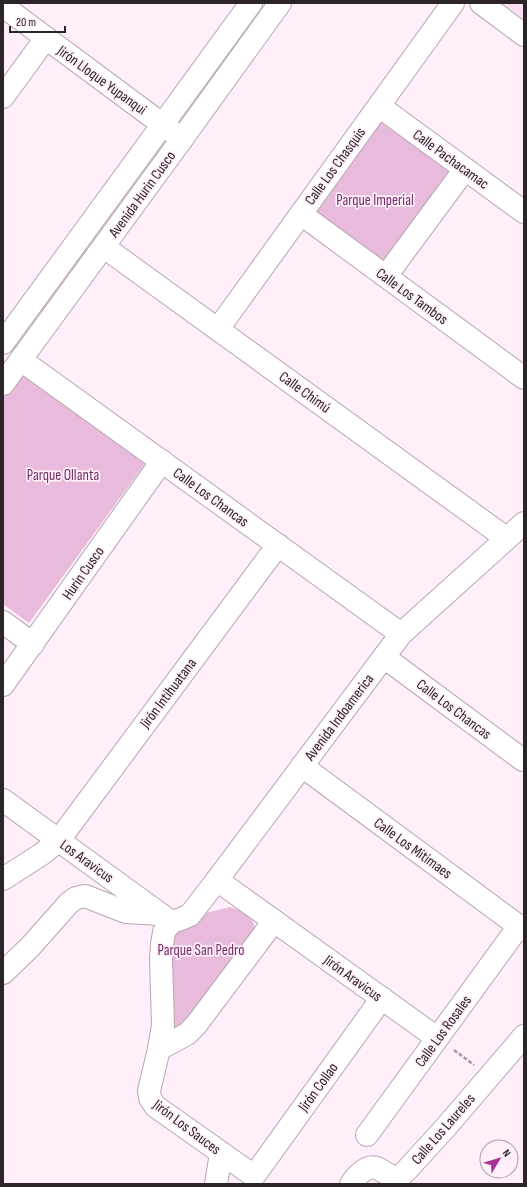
<svg xmlns="http://www.w3.org/2000/svg" width="527" height="1187" font-family="'Sofia Sans Condensed',sans-serif">
	<style>
		.built { fill: #f8dff1 }
		.green { fill: #e8bbdc }
		.lines { fill: none; stroke-linecap: round; stroke-linejoin: round }
		.minor-casing { stroke: #b8a6b3; stroke-width: 24 }
		.tertiary-casing { stroke: #b8a6b3; stroke-width: 24 }
		.path { stroke: #a397a0; stroke-width: 2.5; stroke-dasharray: 4 2; stroke-linecap: butt }
		.minor { stroke: #fff; stroke-width: 22 }
		.tertiary { stroke: #fff; stroke-width: 22 }
		.labels { text-anchor: middle; stroke-width: 3.5; stroke-linejoin: round; paint-order: stroke }
		.street-label { font-size: 15px; fill: #2b2429; stroke: #feeffa }
		.park-label { font-size: 15px; fill: #742c66; stroke: #feeffa }
	</style>
	<rect width="100%" height="100%" fill="#feeffa"/>
	<!-- built -->
	<polygon class="built" points="501,3 524,3 524,20"/>
	<!-- green -->
	<g class="green">
		<polygon points="378,118 451,173 382,267 308,213"/>
		<polygon points="19,370 146,462 29,623 3,604 3,391"/>
		<path d="M230,907C241,911 252,914 255,927L189,1025L176,1030L172,1024L169,944L179,925L206,913Z"/>
	</g>
	<g class="lines">
		<defs>
			<g id="minor">
				<polyline points="3,97 46,38"/>
				<polyline points="379,106 524,212"/>
				<polyline points="301,214 524,378"/>
				<polyline points="104,247 506,538"/>
				<polyline points="386,276 465,169"/>
				<polyline points="218,329 453,3"/>
				<polyline points="3,343 163,124"/>
				<polyline points="21,360 401,634"/>
				<polyline points="3,384 182,139"/>
				<polyline points="3,622 33,644"/>
				<polyline points="384,657 523,760"/>
				<polyline points="3,685 162,461"/>
				<polyline points="302,766 524,930"/>
				<polyline points="3,879 42,854 59,840 278,545"/>
				<polyline points="217,880 437,1038"/>
				<polyline points="171,922 164,932 162,944 161,959 163,1025 159,1049 149,1091 150,1098 155,1106 254,1176 382,998"/>
				<polyline points="3,973 30,947 69,903 76,898 85,896 126,912 160,914"/>
				<polyline points="159,1049 187,1034 196,1025 274,921"/>
				<polyline points="367,1135 519,926"/>
				<polyline points="216,1184 221,1153"/>
				<path d="M351,1184C356,1176 368,1163 379,1169C386,1173 390,1177 398,1178L405,1172L446,1127L524,1036"/>
			</g>
			<g id="tertiary">
				<polyline points="481,3 524,35"/>
				<polyline points="3,6 182,139 280,3"/>
				<polyline points="163,124 251,3"/>
				<polyline points="3,800 160,914 171,922 181,919 190,915 217,880 401,634 524,523"/>
			</g>
		</defs>
		<!-- minor casing -->
		<use href="#minor" class="minor-casing"/>
		<!-- tertiary casing -->
		<use href="#tertiary" class="tertiary-casing"/>
		<!-- path -->
		<polyline class="path" points="454,1050 474,1065"/>
		<!-- minor -->
		<use href="#minor" class="minor"/>
		<!-- tertiary -->
		<use href="#tertiary" class="tertiary"/>
	</g>
	<g class="labels">
		<!-- street labels -->
		<g class="street-label">
			<text transform="translate(102 80) rotate(36)" y="5">Jirón Lloque Yupanqui</text>
			<text transform="translate(451 159) rotate(36)" y="5">Calle Pachacamac</text>
			<text transform="translate(335 166) rotate(-54)" y="5">Calle Los Chasquis</text>
			<text transform="translate(142 194) rotate(-54)" y="5">Avenida Hurin Cusco</text>
			<text transform="translate(412 296) rotate(36)" y="5">Calle Los Tambos</text>
			<text transform="translate(305 392) rotate(36)" y="5">Calle Chimú</text>
			<text transform="translate(211 497) rotate(36)" y="5">Calle Los Chancas</text>
			<text transform="translate(83 573) rotate(-55)" y="5">Hurin Cusco</text>
			<text transform="translate(168 693) rotate(-53)" y="5">Jirón Intihuatana</text>
			<text transform="translate(454 709) rotate(37)" y="5">Calle Los Chancas</text>
			<text transform="translate(339 717) rotate(-53)" y="5">Avenida Indoamerica</text>
			<text transform="translate(413 848) rotate(36)" y="5">Calle Los Mitimaes</text>
			<text transform="translate(87 861) rotate(36)" y="5">Los Aravicus</text>
			<text transform="translate(353 978) rotate(36)" y="5">Jirón Aravicus</text>
			<text transform="translate(443 1031) rotate(-54)" y="5">Calle Los Rosales</text>
			<text transform="translate(318 1087) rotate(-54)" y="5">Jirón Collao</text>
			<text transform="translate(187 1127) rotate(37)" y="5">Jirón Los Sauces</text>
			<text transform="translate(443 1129) rotate(-49)" y="5">Calle Los Laureles</text>
		</g>
		<!-- park labels -->
		<g class="park-label">
			<text x="375" y="205">Parque Imperial</text>
			<text x="63" y="480">Parque Ollanta</text>
			<text x="201" y="955">Parque San Pedro</text>
		</g>
	</g>
	<!-- border -->
	<rect width="527" height="1187" fill="none" stroke="#2b2429" stroke-width="8"/>
	<!-- north arrow -->
	<g transform="translate(499 1159) rotate(52)"><circle r="19" fill="#feeffa" stroke="#aa9ea6"/>
	<path d="M0-3L7 15L0 10L-7 15Z" fill="#a53491"/>
	<text y="-6" font-size="11" font-weight="bold" text-anchor="middle" fill="#2b2429">N</text>
	</g>
	<!-- scale -->
	<path d="M10 26v6h55v-6" fill="none" stroke="#2b2429" stroke-width="2"/>
	<text x="16" y="26" font-size="12" fill="#2b2429" stroke="#feeffa" stroke-width="3" paint-order="stroke">20 m</text>
</svg>
